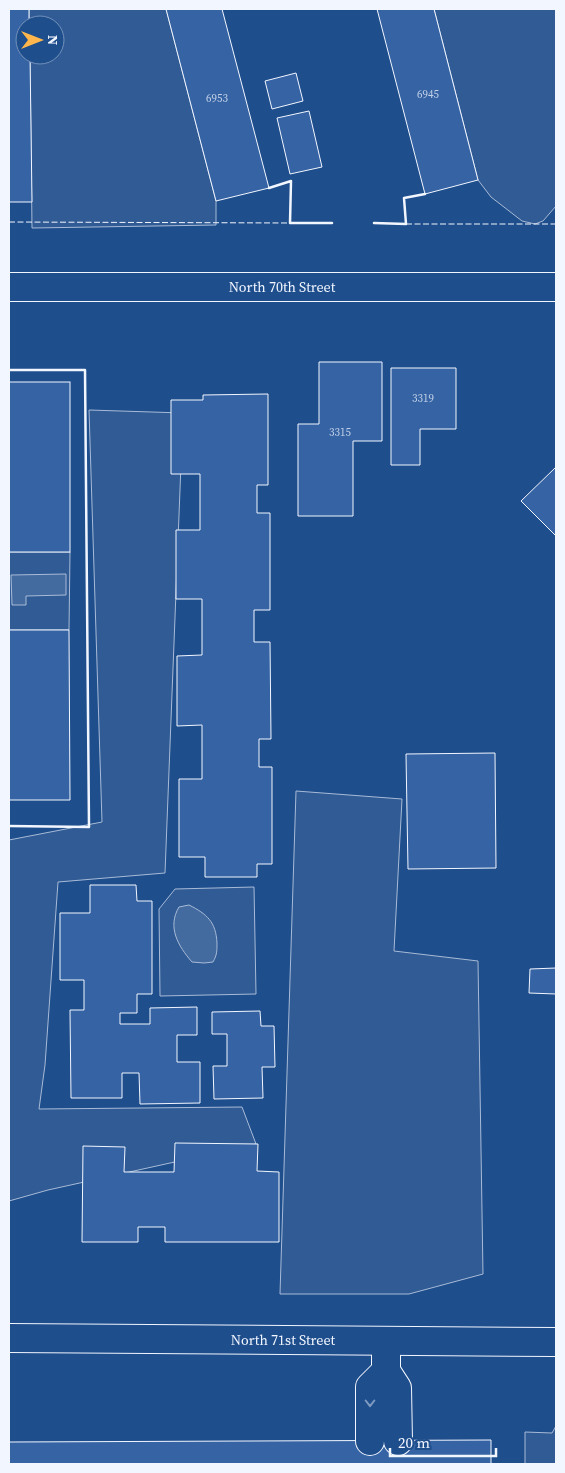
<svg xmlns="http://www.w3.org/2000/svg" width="565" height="1473" font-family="'Source Serif 4',serif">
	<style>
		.built { fill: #305b95; stroke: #a8bbd7 }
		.water { fill: #446ba0; stroke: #a8bbd7 }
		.building { fill: #3563a3; stroke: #f2f6ff }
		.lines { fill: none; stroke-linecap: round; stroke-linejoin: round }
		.minor-casing { stroke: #f2f6ff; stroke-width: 30 }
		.minor { stroke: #1f4e8c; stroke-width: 28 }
		.fence { stroke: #f2f6ff; stroke-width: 1; stroke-dasharray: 6 2.5; stroke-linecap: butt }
		.wall { stroke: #f2f6ff; stroke-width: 2.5 }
		.oneway { stroke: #7e9ac0 }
		.labels { text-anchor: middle; stroke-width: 4; stroke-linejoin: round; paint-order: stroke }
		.number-label { font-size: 11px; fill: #c3d1e8 }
		.street-label { font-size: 14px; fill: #f2f6ff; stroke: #1f4e8c }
	</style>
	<rect width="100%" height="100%" fill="#1f4e8c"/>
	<!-- built -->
	<g class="built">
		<polygon points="29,9 166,9 216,201 216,225 32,228 30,55 55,55 55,25 29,25"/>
		<polygon points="434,9 556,9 556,206 543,221 535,224 522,221 491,197 478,180"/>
		<polygon points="89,410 183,413 165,873 58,882 45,1065 39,1109 242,1107 256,1144 48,1190 9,1201 9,840 102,822"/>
		<polygon points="9,552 70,552 69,630 9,630"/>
		<polygon points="296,791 402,799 394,951 478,961 483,1274 409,1294 280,1294"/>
		<polygon points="254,887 256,994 160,996 159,909 175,889"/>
		<polygon points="556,1426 556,1464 525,1464 525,1432 552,1433"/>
	</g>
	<!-- water -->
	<g class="water">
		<polygon points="66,574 66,595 26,596 26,605 12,605 11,575"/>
		<path d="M189,905C207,914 216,922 217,943C217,951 217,955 213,962L204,963L192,962C178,946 167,927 179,907Z"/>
	</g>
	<!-- building -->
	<g class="building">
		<polygon points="9,9 29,9 29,25 25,25 25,55 30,55 32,202 9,202"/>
		<polygon points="166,9 222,9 269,188 216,201"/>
		<polygon points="377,9 434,9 478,180 425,194"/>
		<polygon points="296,73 303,101 272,109 265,81"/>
		<polygon points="309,111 322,167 290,174 277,118"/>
		<polygon points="319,362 382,362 382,441 353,441 353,516 298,516 298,424 319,424"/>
		<polygon points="391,368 456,368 456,429 420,429 420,465 391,465"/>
		<rect x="9" y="382" width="61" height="170"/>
		<polygon points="268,394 268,485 257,485 257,513 270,513 270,610 254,610 254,642 270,642 271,739 259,739 259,767 272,767 272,864 257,864 257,877 205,877 205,857 179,857 179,779 202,779 202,725 177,726 177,656 202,655 202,599 176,599 176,530 200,530 200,474 171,474 171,400 203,400 203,395"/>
		<polygon points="556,467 556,536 521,501"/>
		<polygon points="9,630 69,630 70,800 9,800"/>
		<polygon points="495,753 496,868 408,869 406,754"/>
		<polygon points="90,885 136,885 137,901 152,901 152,994 137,994 137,1013 120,1013 120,1024 150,1024 150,1008 197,1007 197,1035 177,1035 177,1062 200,1062 200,1103 140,1104 139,1073 122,1073 122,1098 71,1098 70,1010 84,1010 84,980 60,980 60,913 90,913"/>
		<polygon points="556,968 556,994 529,993 530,969"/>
		<polygon points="260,1011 261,1026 274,1026 275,1067 262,1067 263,1098 214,1099 213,1066 227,1066 227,1034 212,1034 212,1012"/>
		<polygon points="175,1143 258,1144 257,1171 279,1172 279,1242 165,1242 165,1227 138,1227 138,1242 82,1242 83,1146 125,1147 124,1172 174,1172"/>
		<polygon points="491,1440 491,1464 9,1464 9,1442"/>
	</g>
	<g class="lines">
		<defs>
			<g id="minor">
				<polyline points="9,287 556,287"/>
				<polyline points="9,1338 556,1342"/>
				<polyline points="386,1341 386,1371 397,1388 398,1441"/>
				<polyline points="370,1441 370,1387 386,1371"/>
			</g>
		</defs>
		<!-- minor casing -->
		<use href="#minor" class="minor-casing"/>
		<!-- minor -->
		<use href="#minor" class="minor"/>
		<!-- fence -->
		<g class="fence">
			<polyline points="9,222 290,223"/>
			<polyline points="406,224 556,224"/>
		</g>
		<!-- wall -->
		<g class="wall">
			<polyline points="269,188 291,181 290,223 332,223"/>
			<polyline points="374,223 406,224 404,198 425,194"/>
			<polyline points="9,370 85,370 89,827 9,826"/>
		</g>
	</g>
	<!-- one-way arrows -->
	<defs><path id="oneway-chevron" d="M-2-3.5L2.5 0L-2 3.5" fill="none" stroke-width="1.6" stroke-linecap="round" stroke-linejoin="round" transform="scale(1.25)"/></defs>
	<use class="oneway" href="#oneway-chevron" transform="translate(370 1403) rotate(90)"/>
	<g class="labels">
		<!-- number labels -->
		<g class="number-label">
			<text x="428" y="98">6945</text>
			<text x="217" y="102">6953</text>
			<text x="423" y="402">3319</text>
			<text x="340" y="436">3315</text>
		</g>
		<!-- street labels -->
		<g class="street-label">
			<text x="282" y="292">North 70th Street</text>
			<text x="283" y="1345">North 71st Street</text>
		</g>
	</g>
	<!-- border -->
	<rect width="565" height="1473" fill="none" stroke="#f2f6ff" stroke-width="20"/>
	<!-- north arrow -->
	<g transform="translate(40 40) rotate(90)"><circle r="24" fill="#1f4e8c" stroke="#7391ba"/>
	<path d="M0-4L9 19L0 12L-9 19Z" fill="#ffb74d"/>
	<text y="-8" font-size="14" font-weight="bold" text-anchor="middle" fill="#f2f6ff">N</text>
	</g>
	<!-- scale -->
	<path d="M390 1448v8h106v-8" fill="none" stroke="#f2f6ff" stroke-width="2.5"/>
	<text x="398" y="1448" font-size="15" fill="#f2f6ff" stroke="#1f4e8c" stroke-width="4" paint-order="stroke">20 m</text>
</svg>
